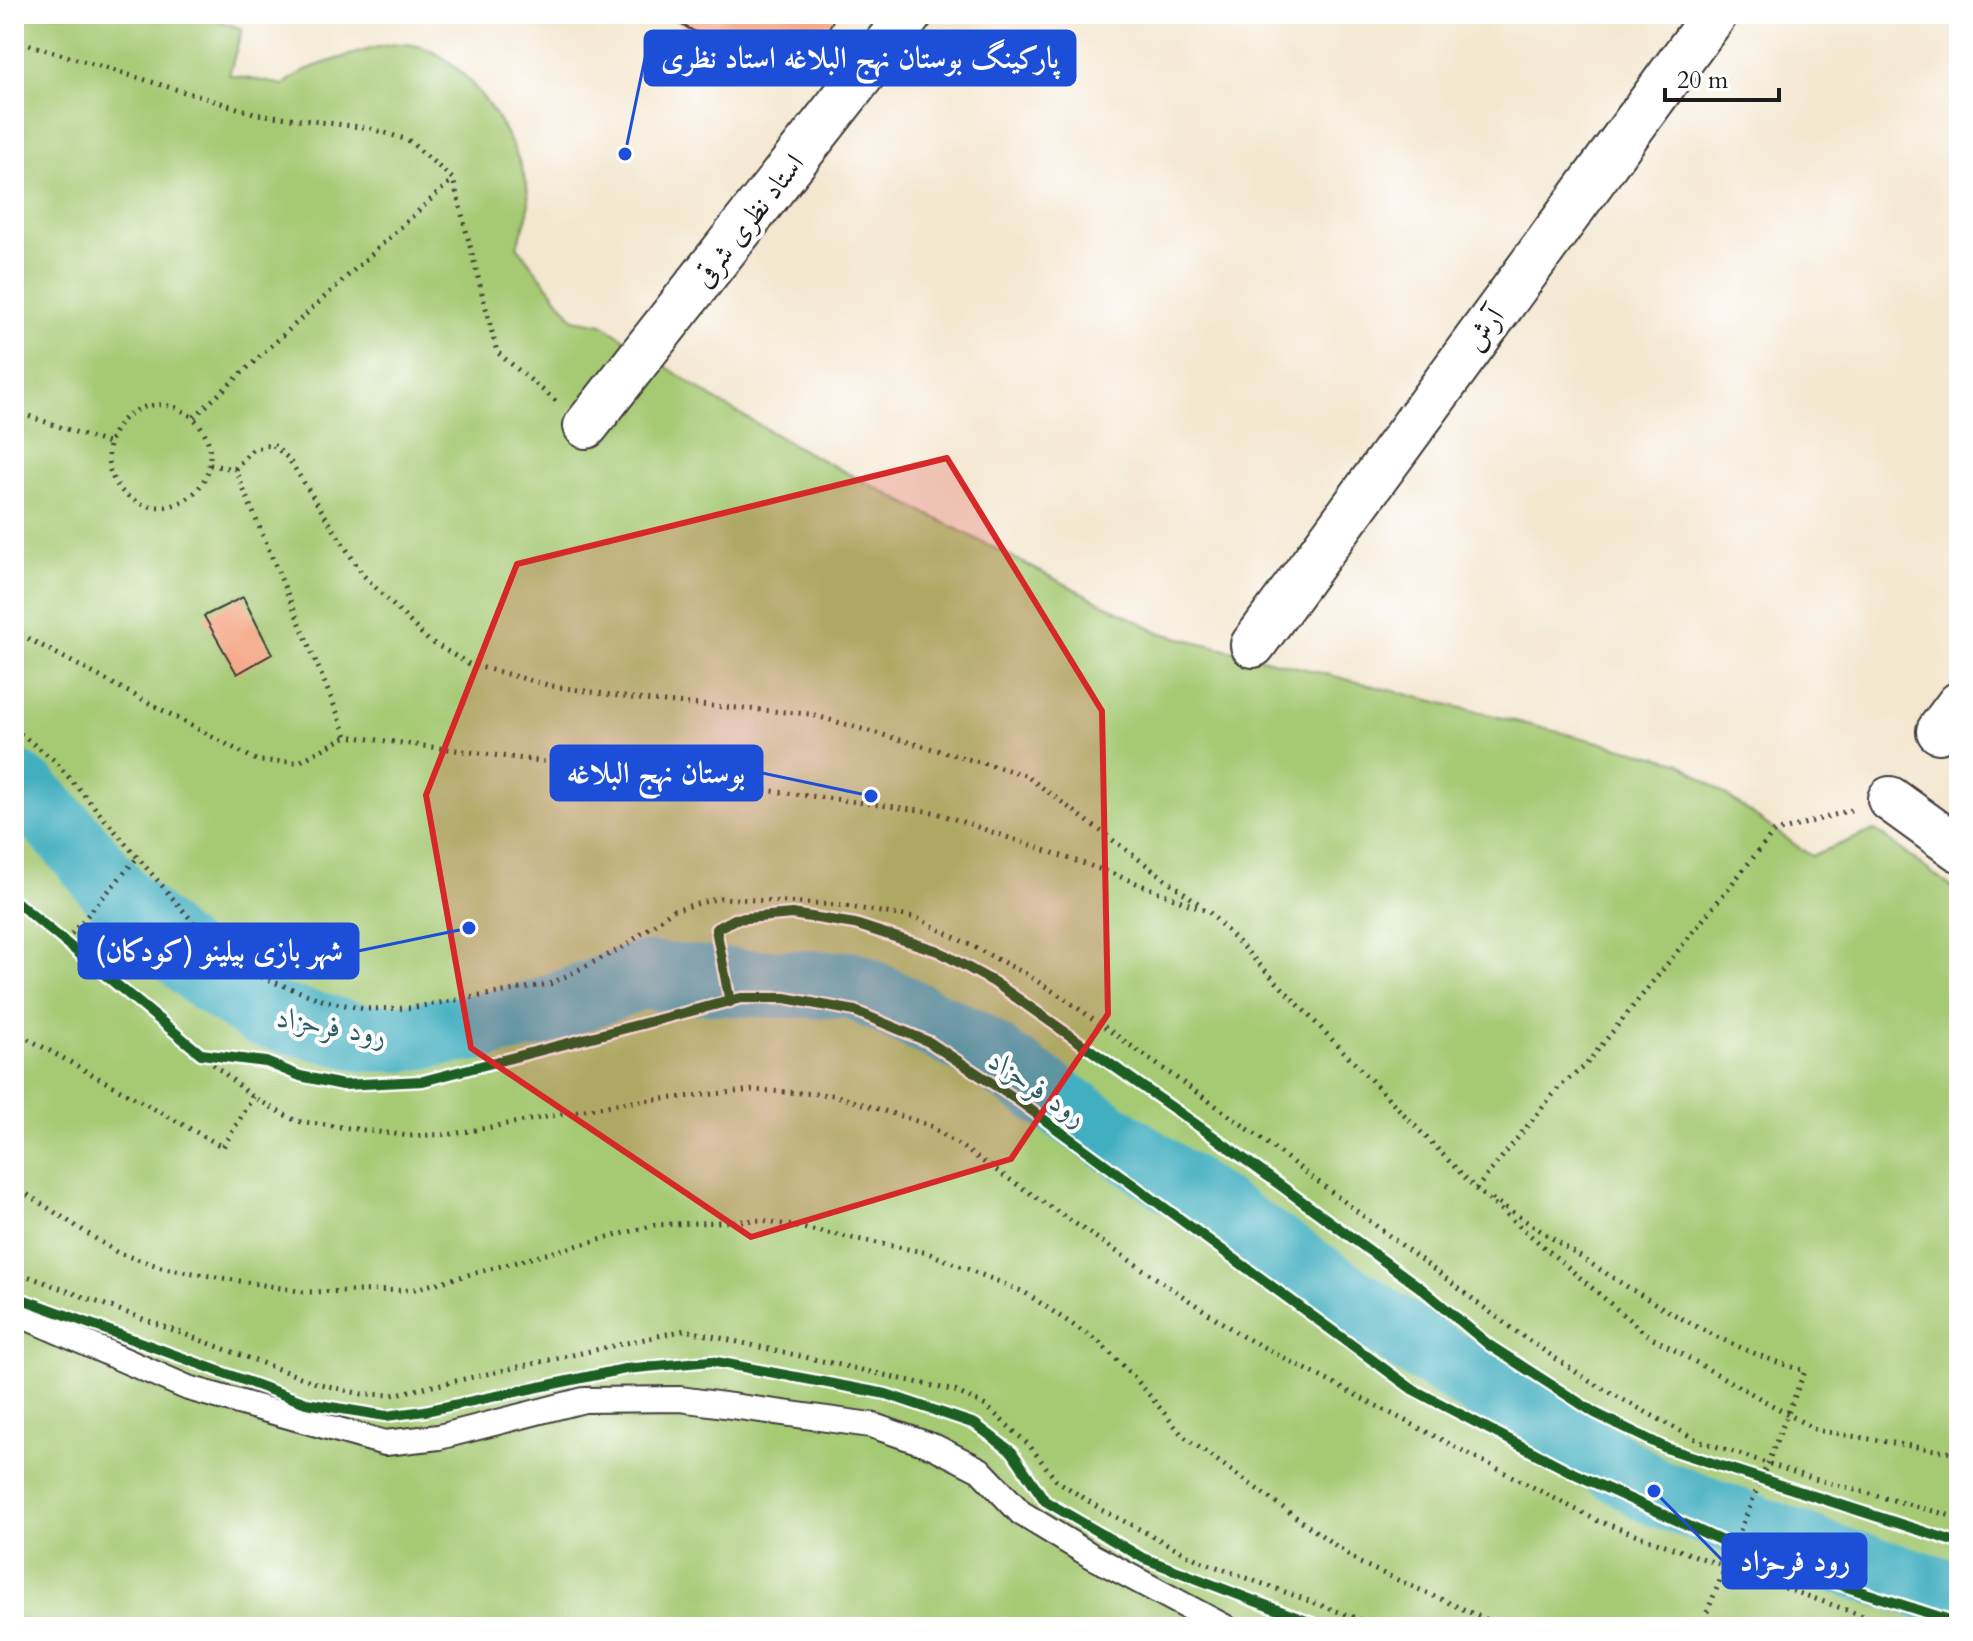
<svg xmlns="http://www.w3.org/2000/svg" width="1973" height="1641" font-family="Cardo,Amiri,serif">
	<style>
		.green { fill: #a6c973; stroke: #617248; stroke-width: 2 }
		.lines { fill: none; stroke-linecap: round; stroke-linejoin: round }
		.river { stroke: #42afc0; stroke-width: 68 }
		.building { fill: #f4a27f }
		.service-casing { stroke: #3c3a37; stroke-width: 28 }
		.minor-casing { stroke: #3c3a37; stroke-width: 48 }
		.path { stroke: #3c3a37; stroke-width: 5; stroke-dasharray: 2 6; stroke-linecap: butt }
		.service { stroke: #fff; stroke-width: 24 }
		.minor { stroke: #fff; stroke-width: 44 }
		.path-bridge { stroke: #3c3a37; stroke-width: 5; stroke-dasharray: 2 6; stroke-linecap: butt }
		.cycleway-casing { stroke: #fff; stroke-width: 15 }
		.cycleway { stroke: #1b5e20; stroke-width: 10 }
		.marked { fill: #d62828; fill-opacity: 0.2; stroke: #d62828; stroke-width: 6; stroke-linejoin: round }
		.labels { text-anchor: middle; stroke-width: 8; stroke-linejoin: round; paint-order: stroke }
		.street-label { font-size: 28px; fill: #1c1c1c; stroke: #fff }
		.water-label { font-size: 30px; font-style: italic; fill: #2d5e66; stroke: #fff }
		.leader { fill: none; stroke: #1d4ed8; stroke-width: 3 }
		.callout-dot { fill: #1d4ed8; stroke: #fff; stroke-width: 3 }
		.callout { fill: #1d4ed8; stroke: #1d4ed8; stroke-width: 3 }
		.callout-label { font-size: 30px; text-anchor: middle; font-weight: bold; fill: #fff }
	</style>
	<rect width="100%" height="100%" fill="#fff"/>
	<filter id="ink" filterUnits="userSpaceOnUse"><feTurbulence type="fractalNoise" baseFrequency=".0125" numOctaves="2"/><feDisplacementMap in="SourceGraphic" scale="16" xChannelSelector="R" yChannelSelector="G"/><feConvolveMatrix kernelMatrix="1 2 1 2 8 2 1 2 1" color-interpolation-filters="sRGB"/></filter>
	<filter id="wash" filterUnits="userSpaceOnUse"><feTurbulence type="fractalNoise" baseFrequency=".006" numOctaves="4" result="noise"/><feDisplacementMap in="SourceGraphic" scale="32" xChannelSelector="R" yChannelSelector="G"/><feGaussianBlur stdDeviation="1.8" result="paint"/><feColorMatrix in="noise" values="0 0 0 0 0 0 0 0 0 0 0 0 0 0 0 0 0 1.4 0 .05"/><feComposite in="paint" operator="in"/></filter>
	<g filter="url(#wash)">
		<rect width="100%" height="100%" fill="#f4e7d0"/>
		<!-- green -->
		<path class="green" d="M14,14H198L242,29L229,75L284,85C303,68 321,64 344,57C370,49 395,39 422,47C471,62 528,154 529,204C529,217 521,233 517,246L574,319L602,324L719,402L808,453L1161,633L1679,762L1811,856L1875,830L1959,893V1627H14Z"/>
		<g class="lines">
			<!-- river -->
			<polyline class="river" points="14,784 29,794 74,842 121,899 208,978 261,1013 365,1038 401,1038 485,1026 540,1013 642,975 742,983 853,985 972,1043 1413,1342 1654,1491 1839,1560 1959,1596"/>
		</g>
		<g id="blocks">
			<!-- building -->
			<g class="building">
				<polygon points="661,14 836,14 815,57 791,45 778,75"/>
				<polygon points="243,597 272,654 237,674 204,616"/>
			</g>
		</g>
	</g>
	<g filter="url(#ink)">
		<use href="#blocks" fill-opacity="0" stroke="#3c3a37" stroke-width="2"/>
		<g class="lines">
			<defs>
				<polyline id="service" points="14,1312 188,1388 385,1443 439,1437 584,1400 680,1399 871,1425 935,1447 980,1470 1021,1513 1090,1555 1225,1627"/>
				<g id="minor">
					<polyline points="586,426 910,14"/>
					<polyline points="1253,645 1715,14"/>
					<polyline points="1939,731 1959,704"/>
					<polyline points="1890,799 1959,849"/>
				</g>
			</defs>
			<!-- service casing -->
			<use href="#service" class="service-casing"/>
			<!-- minor casing -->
			<use href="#minor" class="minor-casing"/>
			<!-- path -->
			<g class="path">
				<polyline points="14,40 257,114 369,128 408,140 453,179 497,352 557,402"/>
				<circle cx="159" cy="456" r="51"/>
				<polyline points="14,411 110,444"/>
				<polyline points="194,417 452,180"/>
				<polyline points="210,465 235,469 347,736 934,812 1111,873 1209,912 1476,1189 1646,1334 1816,1430 1959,1454"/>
				<polyline points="235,469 251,451 272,444 288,458 363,575 428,640 469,664 552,686 652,701 809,714 1025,775 1202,906"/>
				<polyline points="14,631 258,761 299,762 347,736"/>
				<polyline points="14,729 54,760 206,937 263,978 322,1000 364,1009 410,1008 550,984 624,947 673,910 720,898 838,905 917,918 1026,974 1065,999 1251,1131 1515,1331 1589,1381 1697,1440 1815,1479 1959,1518"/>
				<polyline points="66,940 136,859"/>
				<polyline points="14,1031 223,1147 253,1097"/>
				<polyline points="201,1054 253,1097 296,1121 409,1136 453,1134 622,1103 754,1090 834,1095 929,1125 1242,1336 1598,1521 1894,1627"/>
				<polyline points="14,1186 118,1253 164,1268 304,1292 411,1290 655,1225 762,1220 928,1253 1024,1292 1100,1343 1136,1379 1183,1436 1360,1563 1503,1627"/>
				<polyline points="1476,1189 1560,1086 1584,1067 1773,833 1851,810"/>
				<path d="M1492,1199C1591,1262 1691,1338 1805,1371"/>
				<polyline points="14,1271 316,1383 361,1394 392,1395 685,1330 955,1391 986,1406 1029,1445 1056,1480 1099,1508 1198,1560 1380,1627"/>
			</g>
			<!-- service -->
			<use href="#service" class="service"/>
			<!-- minor -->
			<use href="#minor" class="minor"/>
			<!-- path-bridge -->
			<polyline class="path-bridge" points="1701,1627 1805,1371"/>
			<defs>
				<g id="cycleway">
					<polyline points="14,900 201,1054 266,1062 300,1076 343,1085 423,1081 741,998 785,998 855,1011 929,1042 1016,1099 1412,1389 1573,1473 1766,1561 1959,1623"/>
					<polyline points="730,1002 716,929 735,919 792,914 855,924 938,951 994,982 1217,1139 1422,1289 1489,1345 1595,1413 1666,1448 1959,1543"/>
					<polyline points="14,1296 306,1403 386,1416 425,1411 625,1369 711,1361 886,1394 975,1424 1012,1452 1045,1501 1143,1558 1322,1627"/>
				</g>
			</defs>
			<!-- cycleway casing -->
			<use href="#cycleway" class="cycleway-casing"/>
			<!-- cycleway -->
			<use href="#cycleway" class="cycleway"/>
		</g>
	</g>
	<!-- marked area -->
	<path class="marked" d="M947,458L1102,711L1108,1014L1011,1159L751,1237L471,1048L426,795L517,564Z"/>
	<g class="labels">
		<!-- street labels -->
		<g class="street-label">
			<text transform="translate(748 220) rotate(-52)" y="10">استاد نظری شرقی</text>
			<text transform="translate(1484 329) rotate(-54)" y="10">آرش</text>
		</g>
		<!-- water labels -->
		<g class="water-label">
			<text transform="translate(332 1026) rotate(10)" y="10">رود فرحزاد</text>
			<text transform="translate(1038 1088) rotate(34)" y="10">رود فرحزاد</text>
		</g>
	</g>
	<!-- callouts -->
	<path class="leader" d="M625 154L645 58M871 796L762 773M469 928L358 951M1654 1491L1723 1561"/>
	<g class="callout-dot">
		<circle cx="625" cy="154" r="8"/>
		<circle cx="871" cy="796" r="8"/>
		<circle cx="469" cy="928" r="8"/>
		<circle cx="1654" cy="1491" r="8"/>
	</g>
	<g class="callout">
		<rect x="645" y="31" width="430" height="54" rx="8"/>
		<rect x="551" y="746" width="211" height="54" rx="8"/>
		<rect x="79" y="924" width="279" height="54" rx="8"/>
		<rect x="1723" y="1534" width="143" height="54" rx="8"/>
	</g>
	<g class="callout-label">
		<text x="860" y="68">پارکینگ بوستان نهج البلاغه استاد نظری</text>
		<text x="656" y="783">بوستان نهج البلاغه</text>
		<text x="219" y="961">شهر بازی بیلینو (کودکان)</text>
		<text x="1795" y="1571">رود فرحزاد</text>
	</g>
	<!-- margin -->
	<rect width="1973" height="1641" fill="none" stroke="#fff" stroke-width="48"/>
	<!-- scale -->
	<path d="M1665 88v12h114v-12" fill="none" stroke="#1c1c1c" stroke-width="4"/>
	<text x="1677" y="88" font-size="24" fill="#1c1c1c" stroke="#ffffff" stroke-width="6" paint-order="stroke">20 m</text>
</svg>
